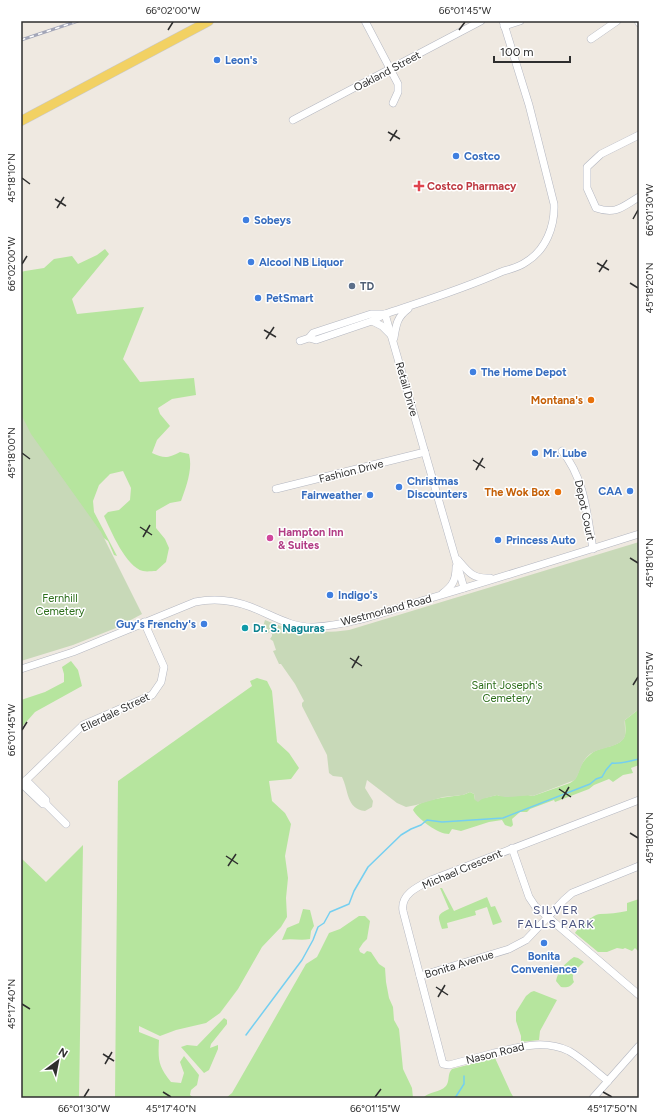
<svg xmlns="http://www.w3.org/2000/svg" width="660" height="1119" font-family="Figtree,sans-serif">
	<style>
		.green { fill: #b6e59e }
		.cemetery { fill: #c8d9b8 }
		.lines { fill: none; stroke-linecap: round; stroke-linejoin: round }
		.stream { stroke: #75cff0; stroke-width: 1.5 }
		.minor-casing { stroke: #b4b7c1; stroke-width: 8 }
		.major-casing { stroke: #c9c9c9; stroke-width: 10 }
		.minor { stroke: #fff; stroke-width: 7 }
		.major { stroke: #f2d163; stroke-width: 9 }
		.rail-casing { stroke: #a3a6b8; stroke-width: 3 }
		.rail { stroke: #fff; stroke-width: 1.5; stroke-dasharray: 4.5; stroke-linecap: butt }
		.ticks { fill: none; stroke: #2e2e2e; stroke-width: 1.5 }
		.shop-dot { fill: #3f7fe0; stroke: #fff; stroke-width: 1.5 }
		.health-dot { fill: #e0444e; stroke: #fff; stroke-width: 1.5 }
		.service-dot { fill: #5c6f8a; stroke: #fff; stroke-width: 1.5 }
		.food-dot { fill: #e8710a; stroke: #fff; stroke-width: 1.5 }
		.hotel-dot { fill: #d1479c; stroke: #fff; stroke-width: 1.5 }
		.culture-dot { fill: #0f9aa8; stroke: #fff; stroke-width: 1.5 }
		.labels { text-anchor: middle; stroke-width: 3; stroke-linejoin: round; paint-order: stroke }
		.shop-label { font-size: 11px; font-weight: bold; fill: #366cbe; stroke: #fff; text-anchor: start }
		.street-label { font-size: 11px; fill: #2e2e2e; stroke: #fff }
		.health-label { font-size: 11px; font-weight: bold; fill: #be3a42; stroke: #fff; text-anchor: start }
		.service-label { font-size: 11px; font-weight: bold; fill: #4e5e75; stroke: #fff; text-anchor: start }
		.food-label { font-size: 11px; font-weight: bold; fill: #c56008; stroke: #fff; text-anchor: end }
		.hotel-label { font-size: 11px; font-weight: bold; fill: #b23c85; stroke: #fff; text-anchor: start }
		.park-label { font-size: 11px; fill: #2c6e1b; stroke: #fff }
		.culture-label { font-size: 11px; font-weight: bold; fill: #0d838f; stroke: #fff; text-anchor: start }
		.neighbourhood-label { font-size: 12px; letter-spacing: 1px; fill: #4d5680; stroke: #fff }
		.neatline { fill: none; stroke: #2e2e2e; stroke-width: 1.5 }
		.ticks-label { font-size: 10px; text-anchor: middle; fill: #2e2e2e }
	</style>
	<rect width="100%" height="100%" fill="#efe9e1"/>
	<!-- green -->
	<g class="green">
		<path d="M105,249L109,254L72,299L77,314L144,307L123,359L140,382L194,378L196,395L172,399L158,408L160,414L170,426L157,440L152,453C165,459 168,458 180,452L189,454C193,469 186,487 181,501L170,503L156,511V528L165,539L169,548L166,562L156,571C152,571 147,572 143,571C126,567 111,531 104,516L108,512L119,510L130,500L131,488L123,471L110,474L99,485L93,501L94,512L116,554L117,556L114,555L108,541L98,534L21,523V272L25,271L44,268L54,259L72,256L78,264L97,255Z"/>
		<polygon points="71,661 78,670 82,686 35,712 21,728 21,700 45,692 64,682 64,674 62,667"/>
		<path d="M257,678L267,681L272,691L277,742L289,753L299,768L291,779L269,781L272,801L285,813L291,824L285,856L288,878L286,898L287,917L281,927L262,947L238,989L220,1013L206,1023L176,1030L160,1036L139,1026V1032L159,1040C158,1060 158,1066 171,1082L181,1083L184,1073L180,1062L184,1056L199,1075L197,1085L191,1090L190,1095L194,1098H115L118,781L252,686L250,681Z"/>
		<path d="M639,709V765L631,768L633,773L623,775L613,782L609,779L594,785L589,789L555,802L554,800L530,809L527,812H520L512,819L513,825L511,827L505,825L502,820L489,822L461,831L452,829L449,834C438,834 419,820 413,810C418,799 449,797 461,795C464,795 467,793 470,792L474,794L475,800L497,795L500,796L528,795L533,796L570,783C577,779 577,775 580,768C582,762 587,757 592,753C601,746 616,748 623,739C627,734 625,726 625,720Z"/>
		<polygon points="83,845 79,1098 21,1098 21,858 46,882"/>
		<path d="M440,888H442L454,911L487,897L491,907L495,906L502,922L493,925L487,907L475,911L476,915L447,923L448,928L442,929C438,916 436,915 449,909Z"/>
		<path d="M639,899V952L635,948L632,951L625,948L623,949L617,948L607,952H598L575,933C579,927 592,915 600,914C609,914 618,913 627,911V903Z"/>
		<path d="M303,909L310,910L314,926L311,931L310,939C300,941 292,938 282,940L287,928L299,923Z"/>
		<polygon points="359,916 365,916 370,921 367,939 363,943 359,949 360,952 364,954 367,951 371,952 379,964 385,968 386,982 389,998 393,1007 394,1020 399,1029 403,1069 412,1088 413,1098 226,1098 232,1093 306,964 317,957 329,933 340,929"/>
		<path d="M574,957L578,958L584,962C578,968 570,973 574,982C570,987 567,988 561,987L556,981C558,971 565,963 574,957Z"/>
		<polygon points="534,991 557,1000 540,1031 539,1040 521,1042 521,1036 516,1021 516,1012 526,996 531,992"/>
		<polygon points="224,1018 227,1020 227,1024 211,1044 210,1048 218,1045 218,1049 209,1070 204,1073 181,1047 187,1045 197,1046"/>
		<path d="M495,1058L511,1093L514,1098H423C429,1091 440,1093 446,1086C450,1081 447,1074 452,1069Z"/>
	</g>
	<!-- cemetery -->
	<g class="cemetery">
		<polygon points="21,414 31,434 101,532 142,614 116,628 73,645 21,661"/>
		<path d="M639,542V709L625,720C624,725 626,731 625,736C621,748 598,747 589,755C580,763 581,771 575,780L533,796C522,794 508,800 497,795L482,799L478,802L475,800L474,794L470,792L463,795L443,797L416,805L406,807L397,803L367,780L365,788L373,801L372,807L365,811C346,809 349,791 342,777L333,776L329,773L327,755L302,706V703L304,701L295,684L281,664H279L273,651L276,650L273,641L270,639L272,636V634L270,632L266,634L262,630L265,620C293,632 320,634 349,630Z"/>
	</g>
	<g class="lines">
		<!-- stream -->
		<g class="stream">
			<path d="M246,1035L302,960L313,940L318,927L324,923L330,912L349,904L354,891L368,867L401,835L411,829L421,825L427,820L442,822L503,818L590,784L596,779L602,777L606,770L612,763C621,764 630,761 639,759"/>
			<polyline points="455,1098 464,1084 464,1076"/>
		</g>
		<defs>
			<g id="minor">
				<polyline points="365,21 398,84 398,92 393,103"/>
				<polyline points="638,21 639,23"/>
				<polyline points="504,26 520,21"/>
				<polyline points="591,39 617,21"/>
				<polyline points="293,120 481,21"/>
				<path d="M639,135L601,154L587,167V188L596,208C616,215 622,207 639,197"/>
				<polyline points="385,314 464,588"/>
				<polyline points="372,321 382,326 390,334"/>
				<path d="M309,338L316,340L372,321L385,314C424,301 463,289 501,272C509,269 518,268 526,262C546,250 555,226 554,204L529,105L503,21"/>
				<path d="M394,338C396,325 397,317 408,309"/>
				<polyline points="300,341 309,338 313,333 371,314 385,314"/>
				<path d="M562,451C585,479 587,515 593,549"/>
				<polyline points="276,489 425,452"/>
				<path d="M458,560C468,572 473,579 490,578"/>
				<path d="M443,593C453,586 456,579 456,567"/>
				<path d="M21,669L73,652L195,602C214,598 233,600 251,607C272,615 291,628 314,627C353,625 391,610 428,599C499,578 569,556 639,534"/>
				<polyline points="26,780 46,800 46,804"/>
				<polyline points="22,784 43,804 46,804 66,824"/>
				<polyline points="21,785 83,725 152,695 161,682 164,667 144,622"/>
				<polyline points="512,848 529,897 535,906 639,995"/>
				<polyline points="420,976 509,949 526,940 564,900 572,893 639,866"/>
				<path d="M608,1081C595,1071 583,1059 569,1051C544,1039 519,1047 494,1053C479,1057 464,1061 449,1065L443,1064L403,911C400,894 419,886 431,880L639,800"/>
				<polyline points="593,1098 639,1046"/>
			</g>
			<polyline id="major" points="21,121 209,21"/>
		</defs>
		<!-- minor casing -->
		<use href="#minor" class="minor-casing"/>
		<!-- major casing -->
		<use href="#major" class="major-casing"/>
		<!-- minor -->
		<use href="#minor" class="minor"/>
		<!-- major -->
		<use href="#major" class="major"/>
		<defs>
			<polyline id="rail" points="21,40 78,21"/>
		</defs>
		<!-- rail casing -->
		<use href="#rail" class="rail-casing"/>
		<!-- rail -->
		<use href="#rail" class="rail"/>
	</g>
	<!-- ticks -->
	<path class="ticks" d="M168,30L173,22M459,30L465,22M388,132L400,139M390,141L397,130M22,178L30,184M55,199L66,206M57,208L64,197M633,219L638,210M597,263L609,270M22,264L27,256M599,272L607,260M630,283L638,288M264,330L276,337M266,339L274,327M22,453L30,459M473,460L485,468M476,470L483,458M140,527L152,535M143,537L150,525M630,558L638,563M350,658L362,666M352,668L359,656M633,685L638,677M22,730L27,722M559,789L571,797M562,799L569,787M630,833L638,838M226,856L238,864M228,866L236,854M436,987L448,995M438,997L445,985M22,1004L30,1009M103,1054L114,1061M105,1064L112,1052M163,1092L171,1097M603,1092L612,1097M84,1097L89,1089M375,1097L381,1089"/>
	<!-- markers -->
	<g class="shop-dot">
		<circle cx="217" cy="60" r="4"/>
		<circle cx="456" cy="156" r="4"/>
		<circle cx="246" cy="220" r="4"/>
		<circle cx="251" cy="262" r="4"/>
		<circle cx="258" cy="298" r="4"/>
		<circle cx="473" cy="372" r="4"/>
		<circle cx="535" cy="453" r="4"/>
		<circle cx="399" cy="487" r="4"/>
		<circle cx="630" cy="491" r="4"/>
		<circle cx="370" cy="495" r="4"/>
		<circle cx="498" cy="540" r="4"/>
		<circle cx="330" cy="595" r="4"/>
		<circle cx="204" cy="624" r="4"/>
		<circle cx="544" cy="943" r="4"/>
	</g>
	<path class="health-dot" d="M417 180h4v4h4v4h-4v4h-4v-4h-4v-4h4z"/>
	<circle class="service-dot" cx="352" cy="286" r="4"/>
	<g class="food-dot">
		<circle cx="591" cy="400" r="4"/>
		<circle cx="558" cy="492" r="4"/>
	</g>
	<circle class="hotel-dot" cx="270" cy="538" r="4"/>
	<circle class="culture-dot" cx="245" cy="628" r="4"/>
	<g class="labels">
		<!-- shop labels -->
		<g class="shop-label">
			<text x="225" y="64">Leon's</text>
			<text x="464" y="160">Costco</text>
			<text x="254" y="224">Sobeys</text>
			<text x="259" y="266">Alcool NB Liquor</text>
			<text x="266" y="302">PetSmart</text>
			<text x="481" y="376">The Home Depot</text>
			<text x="543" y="457">Mr. Lube</text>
			<text x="407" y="485">Christmas<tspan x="407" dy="13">Discounters</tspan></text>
			<text x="622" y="495" text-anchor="end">CAA</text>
			<text x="362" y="499" text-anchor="end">Fairweather</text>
			<text x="506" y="544">Princess Auto</text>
			<text x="338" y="599">Indigo's</text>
			<text x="196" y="628" text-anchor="end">Guy's Frenchy's</text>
			<text x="544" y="960" text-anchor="middle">Bonita<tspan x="544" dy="13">Convenience</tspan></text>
		</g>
		<!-- street labels -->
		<g class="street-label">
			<text transform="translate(387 71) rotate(-28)" y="4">Oakland Street</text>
			<text transform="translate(407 389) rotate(74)" y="4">Retail Drive</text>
			<text transform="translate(351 471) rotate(-14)" y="4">Fashion Drive</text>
			<text transform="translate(585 510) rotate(78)" y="4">Depot Court</text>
			<text transform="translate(386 610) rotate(-15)" y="4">Westmorland Road</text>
			<text transform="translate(115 712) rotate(-26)" y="4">Ellerdale Street</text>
			<text transform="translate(462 869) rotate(-23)" y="4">Michael Crescent</text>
			<text transform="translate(459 964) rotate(-17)" y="4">Bonita Avenue</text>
			<text transform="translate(495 1053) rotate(-14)" y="4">Nason Road</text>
		</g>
		<!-- health labels -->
		<g class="health-label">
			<text x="427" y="190">Costco Pharmacy</text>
		</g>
		<!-- service labels -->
		<g class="service-label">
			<text x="360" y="290">TD</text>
		</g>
		<!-- food labels -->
		<g class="food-label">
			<text x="583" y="404">Montana's</text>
			<text x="550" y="496">The Wok Box</text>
		</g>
		<!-- hotel labels -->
		<g class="hotel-label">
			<text x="278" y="536">Hampton Inn<tspan x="278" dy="13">&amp; Suites</tspan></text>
		</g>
		<!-- park labels -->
		<g class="park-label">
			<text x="60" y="602">Fernhill<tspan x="60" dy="13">Cemetery</tspan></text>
			<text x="507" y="689">Saint Joseph's<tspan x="507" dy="13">Cemetery</tspan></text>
		</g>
		<!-- culture labels -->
		<g class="culture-label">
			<text x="253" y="632">Dr. S. Naguras</text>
		</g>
		<!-- neighbourhood labels -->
		<g class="neighbourhood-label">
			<text x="556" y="914">SILVER<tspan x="556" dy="14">FALLS PARK</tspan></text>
		</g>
	</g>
	<!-- border -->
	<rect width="660" height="1119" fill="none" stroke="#ffffff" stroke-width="44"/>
	<!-- north arrow -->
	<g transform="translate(58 1061) rotate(32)" stroke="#ffffff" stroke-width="3" paint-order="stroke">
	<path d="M0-3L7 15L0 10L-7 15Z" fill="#2e2e2e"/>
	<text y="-6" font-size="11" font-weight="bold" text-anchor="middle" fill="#2e2e2e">N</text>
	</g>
	<!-- scale -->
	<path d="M494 56v6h76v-6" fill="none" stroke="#2e2e2e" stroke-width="2"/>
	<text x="500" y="56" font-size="12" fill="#2e2e2e" stroke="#ffffff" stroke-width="3" paint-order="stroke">100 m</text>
	<rect x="22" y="22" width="616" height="1075" class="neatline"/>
	<g class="ticks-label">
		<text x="173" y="14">66°02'00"W</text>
		<text x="465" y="14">66°01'45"W</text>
		<text transform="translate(11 178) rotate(-90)" y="4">45°18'10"N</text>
		<text transform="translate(649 210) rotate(-90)" y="4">66°01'30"W</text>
		<text transform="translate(11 264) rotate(-90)" y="4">66°02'00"W</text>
		<text transform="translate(649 288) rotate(-90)" y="4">45°18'20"N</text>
		<text transform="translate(11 453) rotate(-90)" y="4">45°18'00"N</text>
		<text transform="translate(649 563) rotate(-90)" y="4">45°18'10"N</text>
		<text transform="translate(649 677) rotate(-90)" y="4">66°01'15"W</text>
		<text transform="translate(11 730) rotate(-90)" y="4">66°01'45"W</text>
		<text transform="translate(649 838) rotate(-90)" y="4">45°18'00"N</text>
		<text transform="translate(11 1004) rotate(-90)" y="4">45°17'40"N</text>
		<text x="84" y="1112">66°01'30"W</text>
		<text x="171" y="1112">45°17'40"N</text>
		<text x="375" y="1112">66°01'15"W</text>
		<text x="612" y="1112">45°17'50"N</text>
	</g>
</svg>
